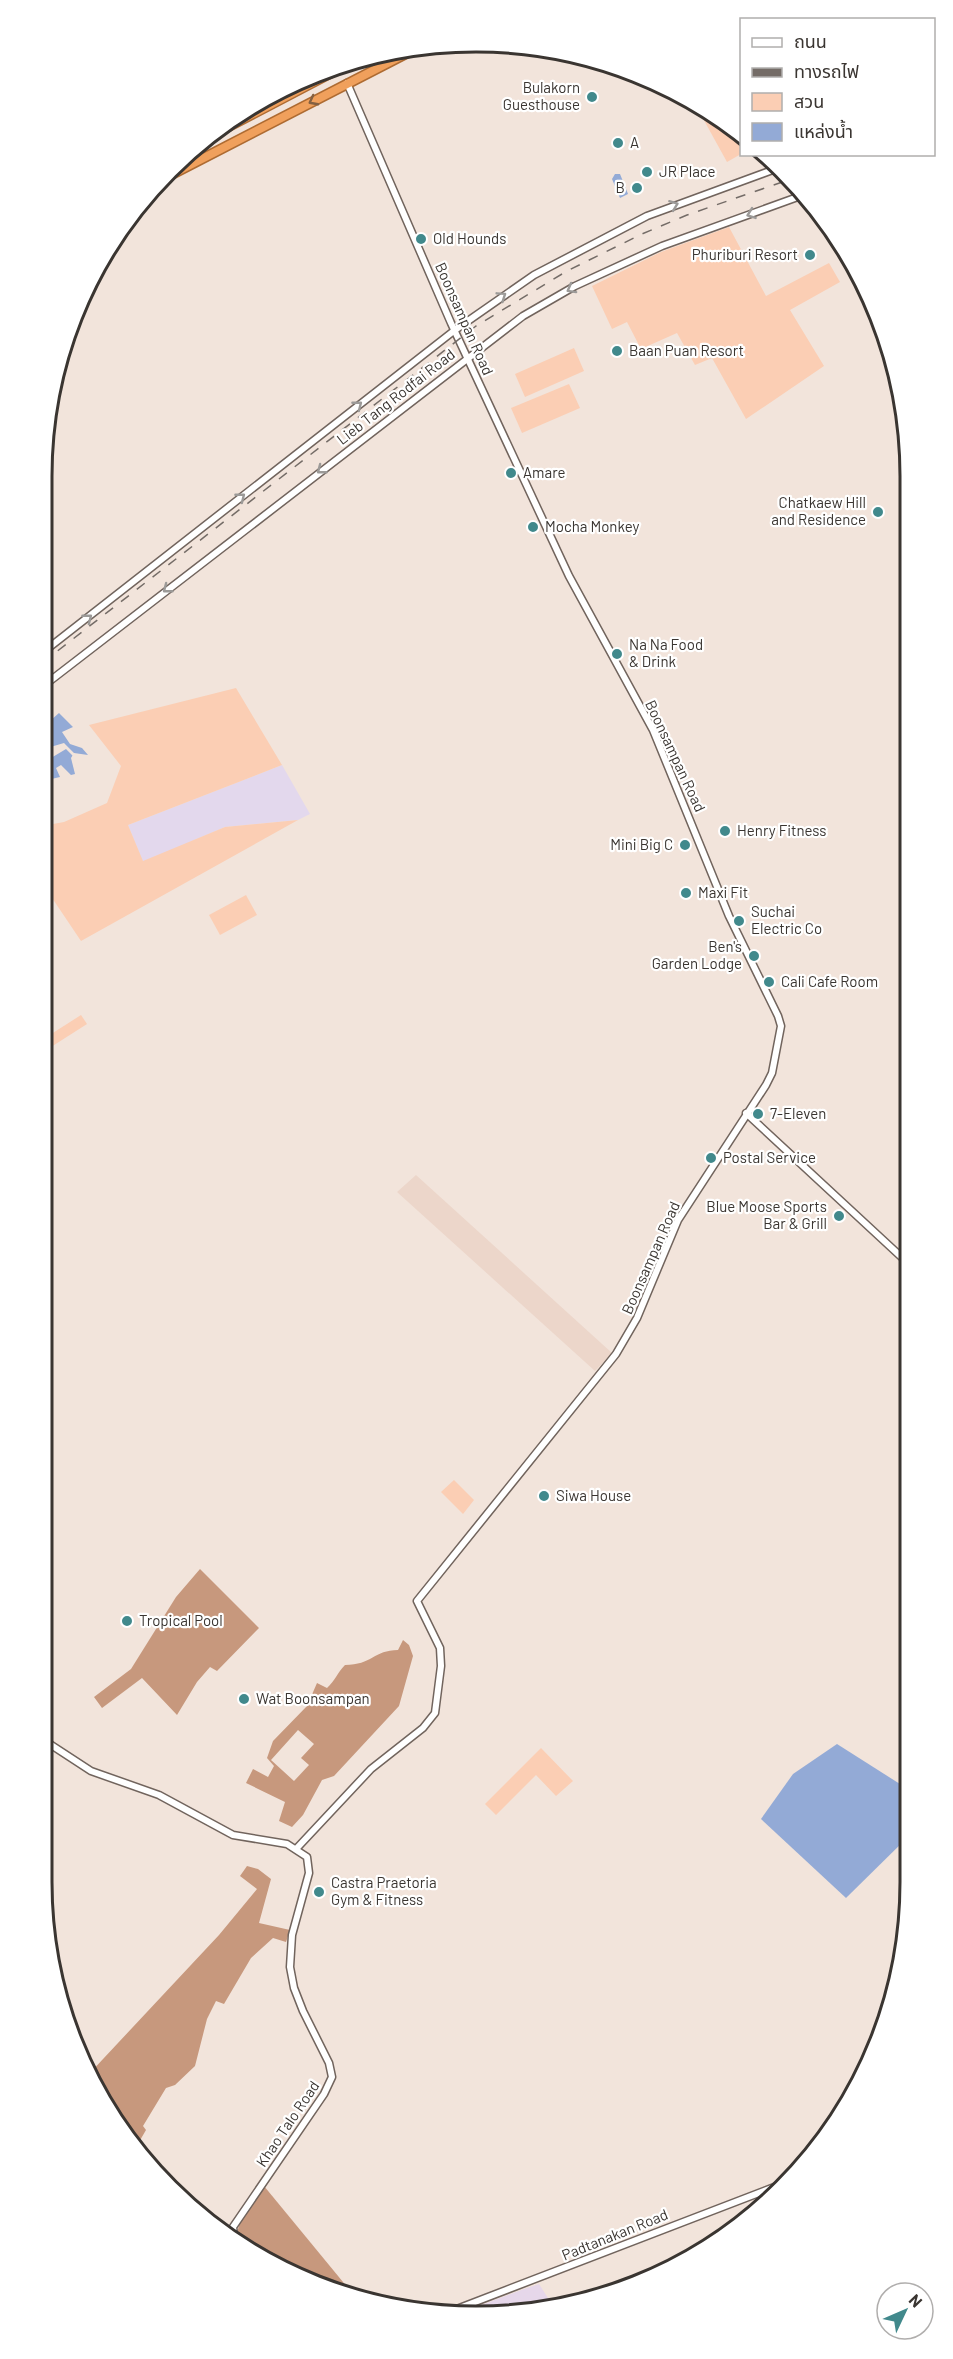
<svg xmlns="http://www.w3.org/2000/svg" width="953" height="2359" font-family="Barlow,'Noto Sans Thai',sans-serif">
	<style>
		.built { fill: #ecd6ca }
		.industrial { fill: #e3d8ed }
		.education { fill: #e6d7ea }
		.green { fill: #fbceb4 }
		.forest { fill: #c7987d; fill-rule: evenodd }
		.water { fill: #93aad6 }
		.pier { fill: #f2e4db }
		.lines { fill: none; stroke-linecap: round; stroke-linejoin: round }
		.tertiary-casing { stroke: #71645d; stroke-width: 9 }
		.trunk-casing { stroke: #ae6b32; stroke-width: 11 }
		.tertiary { stroke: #fff; stroke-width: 6 }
		.trunk { stroke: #f0a05c; stroke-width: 8 }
		.rail { stroke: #746c67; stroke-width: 1.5; stroke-dasharray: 10 10; stroke-linecap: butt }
		.oneway { stroke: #836042 }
		.oneway2 { stroke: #9c9a98 }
		.poi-dot { fill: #41898c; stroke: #fff; stroke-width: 2 }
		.labels { text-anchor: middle; stroke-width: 4.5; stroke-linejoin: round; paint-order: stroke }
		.poi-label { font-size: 15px; fill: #3a3531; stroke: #fff; text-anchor: start }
		.street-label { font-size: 15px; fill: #3a3531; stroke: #fff }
		.rim { fill: none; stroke: #3a3531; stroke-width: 3 }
	</style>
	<rect width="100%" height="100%" fill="#f2e4db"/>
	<!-- built -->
	<polygon class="built" points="416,1175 612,1353 595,1371 397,1192"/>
	<!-- industrial -->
	<polygon class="industrial" points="282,765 310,814 298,820 225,827 143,862 128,825"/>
	<!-- education -->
	<polygon class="education" points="539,2284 555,2309 463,2312 524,2289"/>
	<!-- green -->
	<g class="green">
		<polygon points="695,104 718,115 741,136 741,154 727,162"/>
		<polygon points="729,227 766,296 829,263 840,282 790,310 824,366 746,419 712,358 695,365 677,333 641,349 627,322 612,329 592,286 661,252"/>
		<polygon points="574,348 584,371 525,397 515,374"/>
		<polygon points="569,384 580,408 522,433 511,408"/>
		<polygon points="236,688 282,765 128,825 143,861 225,827 298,820 81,941 42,883 42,826 64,822 107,803 121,766 89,725"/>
		<polygon points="246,895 257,915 220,935 209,915"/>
		<polygon points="81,1015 87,1024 51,1047 45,1038"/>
		<polygon points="454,1480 474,1500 463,1514 441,1492"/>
		<polygon points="541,1748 573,1781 556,1796 536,1775 496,1815 485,1804"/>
	</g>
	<!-- forest -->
	<g class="forest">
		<polygon points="200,1569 259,1628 217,1671 210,1667 197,1682 177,1715 142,1678 102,1708 94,1697 131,1669 176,1597"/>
		<path d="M403,1640L409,1645L413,1656L399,1706L334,1776L322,1780L303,1815L292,1827L279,1821L285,1802L246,1783L253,1769L268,1777L274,1766L267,1758L273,1741L307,1706L317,1683L327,1688C335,1681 337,1673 345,1665C372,1665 374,1650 398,1650ZM298,1730L314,1744L301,1758L309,1765L294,1781L271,1760Z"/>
		<polygon points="247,1866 258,1869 271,1879 259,1923 290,1930 286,1942 273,1938 251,1958 224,2004 216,2001 207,2019 195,2066 175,2085 166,2088 143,2126 146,2130 135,2149 100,2099 89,2074 219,1935 257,1889 240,1876"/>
		<path d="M264,2186L357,2299C313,2288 267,2267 237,2234L240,2220Z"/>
	</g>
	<!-- water -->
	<g class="water">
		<polygon points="615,174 620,174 628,194 620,198 612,179"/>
		<polygon points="59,713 73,727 62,732 70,744 82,748 88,755 74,753 71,758 75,774 71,775 61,765 56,768 60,777 47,780 42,775 42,728"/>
		<polygon points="837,1744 911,1791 911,1834 846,1898 761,1819 793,1774"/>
	</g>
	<!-- pier -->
	<polygon class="pier" points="64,743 76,755 73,756 66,749 51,758 47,748"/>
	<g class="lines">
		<defs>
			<g id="tertiary">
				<polyline points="42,653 455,330 534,275 647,216 778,168"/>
				<polyline points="42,687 523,316 575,286 662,246 806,194"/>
				<polyline points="746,1113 909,1264"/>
				<polyline points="42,1739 91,1771 159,1795 233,1835 287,1844 307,1857 309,1873 292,1935 290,1967 294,1988 303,2011 329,2063 332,2077 324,2094 233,2227 234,2236 260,2259"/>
				<polyline points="297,1848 371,1769 423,1728 435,1713 441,1666 440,1648 417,1601 616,1354 637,1318 678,1220 766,1085 772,1073 781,1026 778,1016 729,916 653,730 569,576 451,323 347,83"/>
				<polyline points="449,2312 790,2181"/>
			</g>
			<g id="trunk">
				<polyline points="205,139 356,60"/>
				<polyline points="161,180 417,48"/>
			</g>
		</defs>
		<!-- tertiary casing -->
		<use href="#tertiary" class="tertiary-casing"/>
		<!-- trunk casing -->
		<use href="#trunk" class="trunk-casing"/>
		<!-- tertiary -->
		<use href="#tertiary" class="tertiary"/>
		<!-- trunk -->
		<use href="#trunk" class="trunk"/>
		<!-- rail -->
		<polyline class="rail" points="42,663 476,326 567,271 642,234 687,215 791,179"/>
	</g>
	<!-- one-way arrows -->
	<defs><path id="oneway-chevron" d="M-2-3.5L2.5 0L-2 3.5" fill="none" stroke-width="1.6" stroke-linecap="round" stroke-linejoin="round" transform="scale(1.5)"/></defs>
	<use class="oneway" href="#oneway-chevron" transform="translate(313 101) rotate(152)"/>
	<g class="oneway2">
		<use href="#oneway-chevron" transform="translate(674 205) rotate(-21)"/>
		<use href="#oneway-chevron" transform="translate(751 214) rotate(160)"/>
		<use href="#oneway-chevron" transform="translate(571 289) rotate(151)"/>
		<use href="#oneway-chevron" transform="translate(502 296) rotate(-34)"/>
		<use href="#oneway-chevron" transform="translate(358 405) rotate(-38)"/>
		<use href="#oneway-chevron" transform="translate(321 470) rotate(142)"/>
		<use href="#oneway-chevron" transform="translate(241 497) rotate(-38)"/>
		<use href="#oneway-chevron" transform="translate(167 589) rotate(142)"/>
		<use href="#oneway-chevron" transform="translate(88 618) rotate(-38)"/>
	</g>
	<!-- markers -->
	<g class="poi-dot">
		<circle cx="592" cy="97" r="6"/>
		<circle cx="618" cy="143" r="6"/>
		<circle cx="647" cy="172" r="6"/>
		<circle cx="637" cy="188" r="6"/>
		<circle cx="421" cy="239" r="6"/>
		<circle cx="810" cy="255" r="6"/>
		<circle cx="617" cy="351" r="6"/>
		<circle cx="511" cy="473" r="6"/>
		<circle cx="878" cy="512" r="6"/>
		<circle cx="533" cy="527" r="6"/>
		<circle cx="617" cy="654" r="6"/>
		<circle cx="725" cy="831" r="6"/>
		<circle cx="685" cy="845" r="6"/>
		<circle cx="686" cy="893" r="6"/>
		<circle cx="739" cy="921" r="6"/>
		<circle cx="754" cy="956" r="6"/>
		<circle cx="769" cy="982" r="6"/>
		<circle cx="758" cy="1114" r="6"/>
		<circle cx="711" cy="1158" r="6"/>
		<circle cx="839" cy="1216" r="6"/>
		<circle cx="544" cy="1496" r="6"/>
		<circle cx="127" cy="1621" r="6"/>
		<circle cx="244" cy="1699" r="6"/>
		<circle cx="319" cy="1892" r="6"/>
	</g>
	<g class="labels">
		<!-- poi labels -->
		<g class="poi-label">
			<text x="580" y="93" text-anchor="end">Bulakorn<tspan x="580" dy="17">Guesthouse</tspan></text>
			<text x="630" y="148">A</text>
			<text x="659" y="177">JR Place</text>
			<text x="625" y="193" text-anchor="end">B</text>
			<text x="433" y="244">Old Hounds</text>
			<text x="798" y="260" text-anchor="end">Phuriburi Resort</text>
			<text x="629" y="356">Baan Puan Resort</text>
			<text x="523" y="478">Amare</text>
			<text x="866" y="508" text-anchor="end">Chatkaew Hill<tspan x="866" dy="17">and Residence</tspan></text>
			<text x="545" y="532">Mocha Monkey</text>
			<text x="629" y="650">Na Na Food<tspan x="629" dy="17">&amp; Drink</tspan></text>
			<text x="737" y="836">Henry Fitness</text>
			<text x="673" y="850" text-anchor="end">Mini Big C</text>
			<text x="698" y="898">Maxi Fit</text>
			<text x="751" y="917">Suchai<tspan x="751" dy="17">Electric Co</tspan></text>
			<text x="742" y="952" text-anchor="end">Ben's<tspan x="742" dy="17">Garden Lodge</tspan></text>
			<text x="781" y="987">Cali Cafe Room</text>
			<text x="770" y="1119">7-Eleven</text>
			<text x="723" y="1163">Postal Service</text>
			<text x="827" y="1212" text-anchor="end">Blue Moose Sports<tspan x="827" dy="17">Bar &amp; Grill</tspan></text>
			<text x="556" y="1501">Siwa House</text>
			<text x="139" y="1626">Tropical Pool</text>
			<text x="256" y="1704">Wat Boonsampan</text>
			<text x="331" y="1888">Castra Praetoria<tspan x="331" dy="17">Gym &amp; Fitness</tspan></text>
		</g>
		<!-- street labels -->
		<g class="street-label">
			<text transform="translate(464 319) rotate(66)" y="5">Boonsampan Road</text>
			<text transform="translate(396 397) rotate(-38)" y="5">Lieb Tang Rodfai Road</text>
			<text transform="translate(675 756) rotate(65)" y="5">Boonsampan Road</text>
			<text transform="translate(651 1258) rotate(-66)" y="5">Boonsampan Road</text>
			<text transform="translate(288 2124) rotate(-56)" y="5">Khao Talo Road</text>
			<text transform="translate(615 2235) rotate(-22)" y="5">Padtanakan Road</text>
		</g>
	</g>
	<!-- crop -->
	<path d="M0 0H953V2359H0ZM476 52H476A424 424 0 0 1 900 476V1882A424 424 0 0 1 476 2306H476A424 424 0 0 1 52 1882V476A424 424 0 0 1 476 52Z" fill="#fff" fill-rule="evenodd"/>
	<path class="rim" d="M476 52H476A424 424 0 0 1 900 476V1882A424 424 0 0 1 476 2306H476A424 424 0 0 1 52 1882V476A424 424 0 0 1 476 52Z"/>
	<!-- legend -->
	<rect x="740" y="18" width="195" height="138" fill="#ffffff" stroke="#b0aead" stroke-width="1.5"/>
	<rect x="752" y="38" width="30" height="9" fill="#ffffff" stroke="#b0aead" stroke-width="1.5"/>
	<text x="794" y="48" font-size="18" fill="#3a3531">ถนน</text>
	<rect x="752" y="68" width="30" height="9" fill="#746c67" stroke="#b0aead" stroke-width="1.5"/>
	<text x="794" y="78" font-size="18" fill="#3a3531">ทางรถไฟ</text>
	<rect x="752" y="93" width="30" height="18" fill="#fbceb4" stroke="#b0aead" stroke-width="1.5"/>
	<text x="794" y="108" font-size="18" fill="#3a3531">สวน</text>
	<rect x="752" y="123" width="30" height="18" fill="#93aad6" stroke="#b0aead" stroke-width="1.5"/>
	<text x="794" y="138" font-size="18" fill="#3a3531">แหล่งน้ำ</text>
	<!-- north arrow -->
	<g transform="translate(905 2311) rotate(46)"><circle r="28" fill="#ffffff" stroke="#b0aead" stroke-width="1.5"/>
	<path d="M0-4.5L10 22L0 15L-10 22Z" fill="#41898c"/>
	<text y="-9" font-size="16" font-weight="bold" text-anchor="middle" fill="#3a3531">N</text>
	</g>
</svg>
